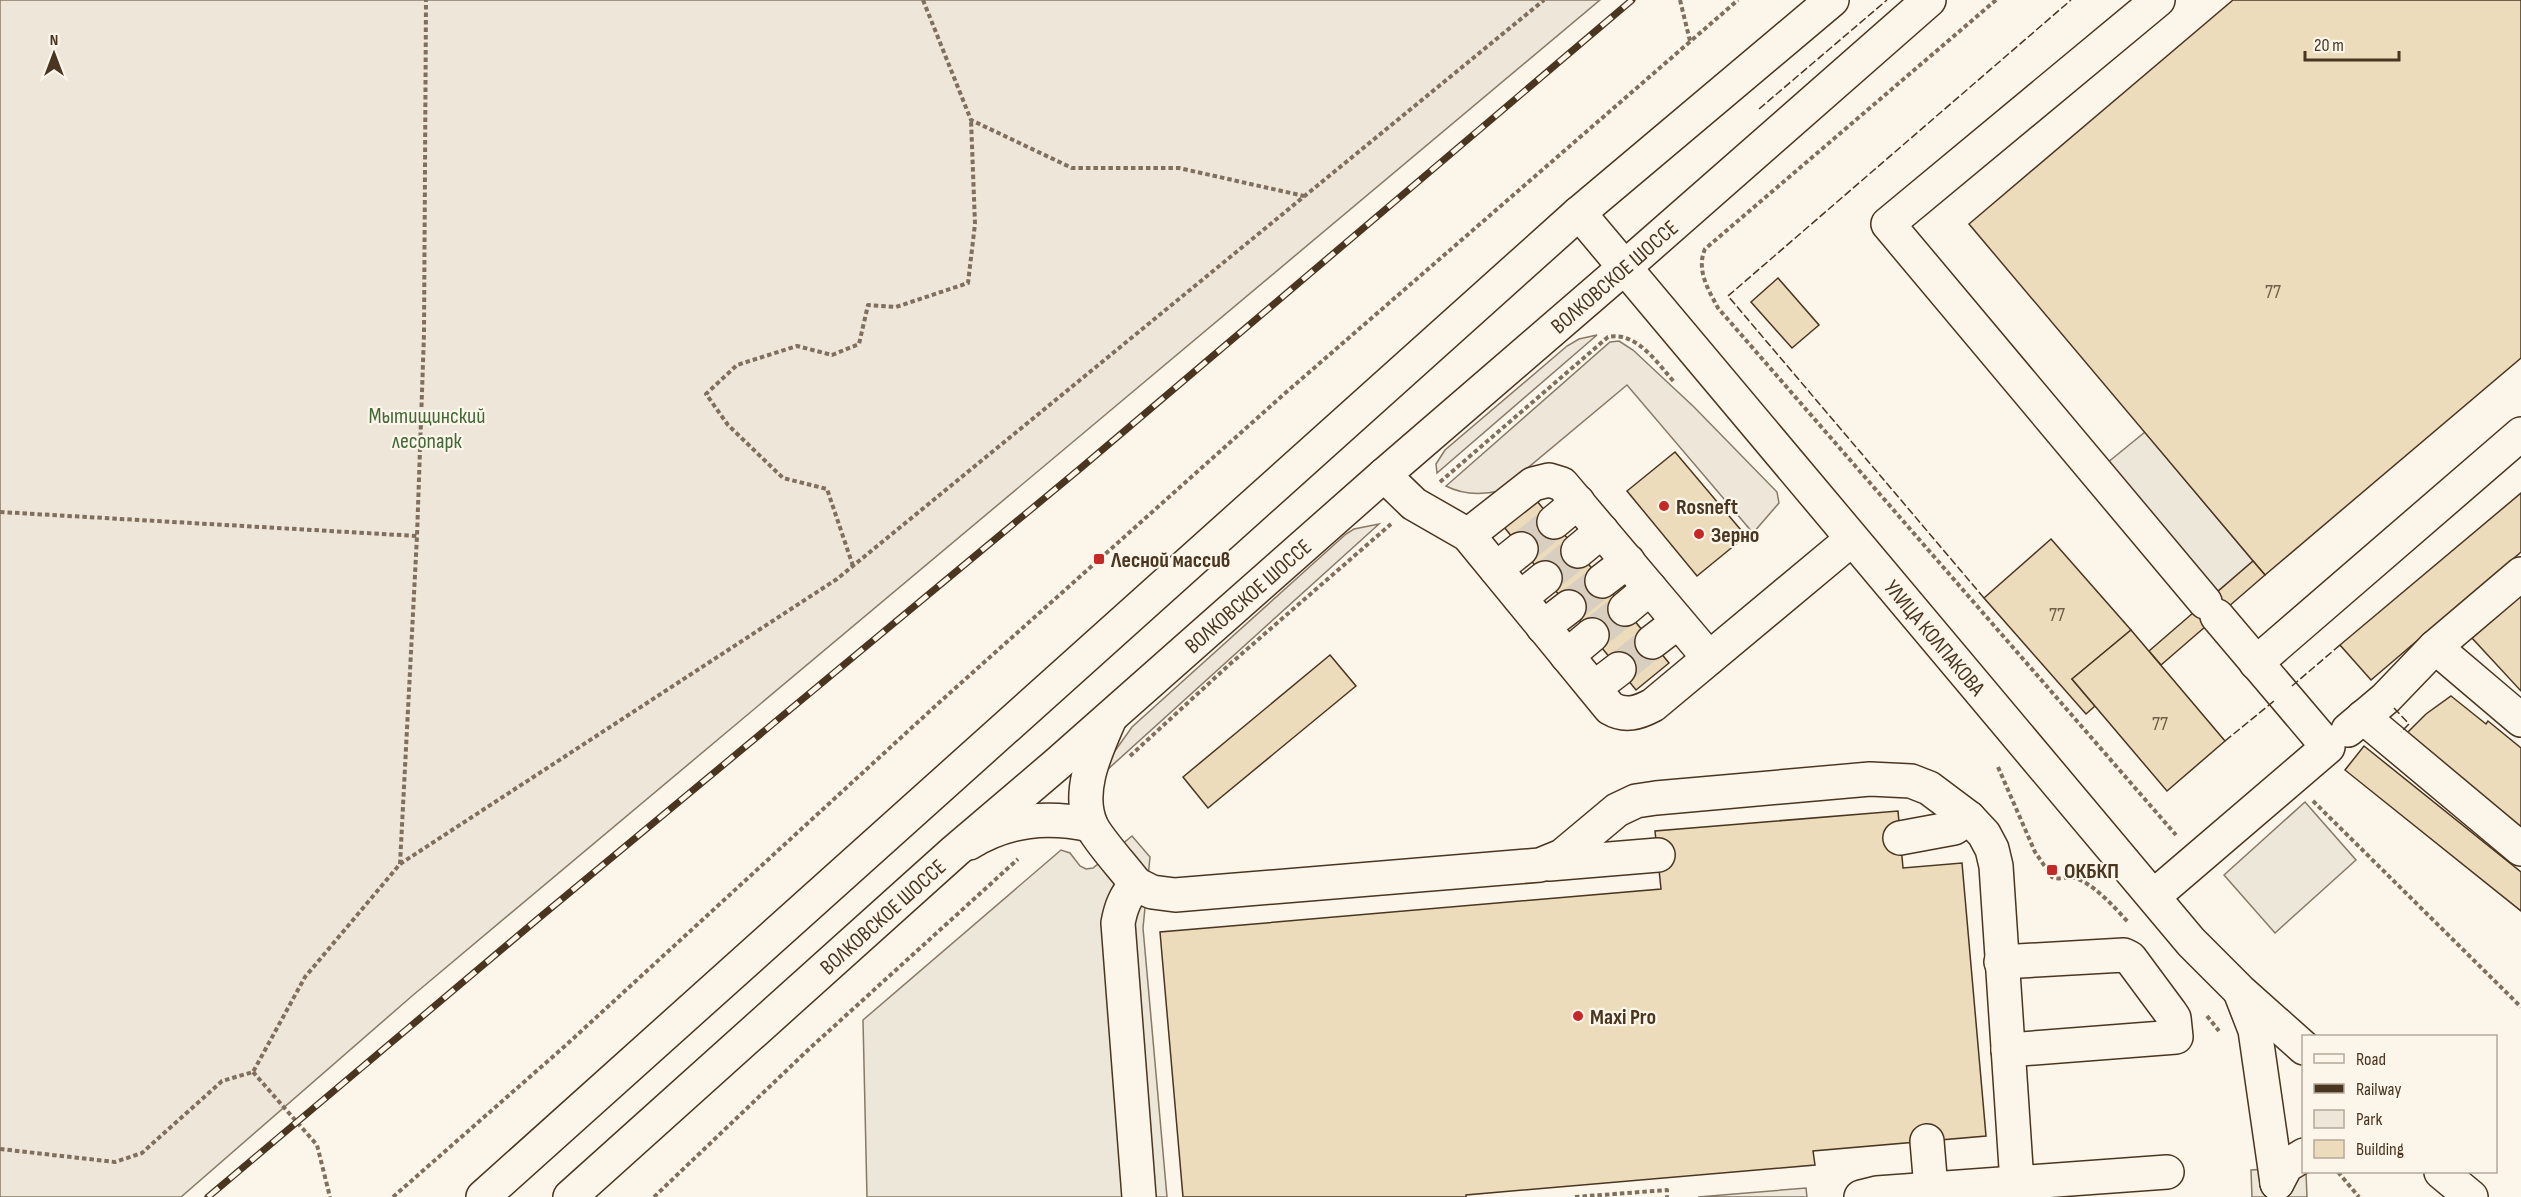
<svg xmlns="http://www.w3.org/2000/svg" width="2521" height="1197" font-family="'Sofia Sans Condensed',sans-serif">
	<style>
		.green { fill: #ede6d9; stroke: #887966; stroke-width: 1.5 }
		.parking { fill: #ede7d9; stroke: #887966; stroke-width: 1.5 }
		.building { fill: #ecdcbc; stroke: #4a3520; stroke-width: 1.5 }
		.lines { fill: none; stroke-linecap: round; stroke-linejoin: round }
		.minor-tunnel { stroke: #d8cfc1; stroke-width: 33; stroke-dasharray: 33 16; stroke-linecap: butt }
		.minor-casing { stroke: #4a3520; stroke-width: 36 }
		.major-casing { stroke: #4a3520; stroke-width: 36 }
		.path { stroke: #7f6f5c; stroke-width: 4; stroke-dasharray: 4.5 3; stroke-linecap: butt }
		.minor { stroke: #fbf6e9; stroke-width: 33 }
		.major { stroke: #fbf6e9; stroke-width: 33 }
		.rail-casing { stroke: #4a3520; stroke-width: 7 }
		.rail { stroke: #fbf6e9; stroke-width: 4.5; stroke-dasharray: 14; stroke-linecap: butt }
		.fence { stroke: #4a3520; stroke-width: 1.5; stroke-dasharray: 8 3; stroke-linecap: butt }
		.poi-dot { fill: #c62828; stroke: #fbf6e9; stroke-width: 2 }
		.labels { text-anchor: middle; stroke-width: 4.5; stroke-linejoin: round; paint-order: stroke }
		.number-label { font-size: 20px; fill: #725f47 }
		.street-label { font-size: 22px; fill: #4a3520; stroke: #fbf6e9 }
		.park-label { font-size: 22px; fill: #436837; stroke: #fbf6e9 }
		.poi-label { font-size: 22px; font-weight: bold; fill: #4a3520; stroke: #fbf6e9; text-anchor: start }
	</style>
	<rect width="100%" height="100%" fill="#fbf6e9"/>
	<!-- green -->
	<g class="green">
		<polygon points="0,0 1600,0 412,996 181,1197 0,1197"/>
		<polygon points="1597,335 1437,473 1436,464 1445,450 1567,346 1579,339"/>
		<path d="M1619,341L1633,350L1694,407L1777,492L1779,503L1753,533L1627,385L1500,491C1481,495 1463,495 1446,486L1610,342Z"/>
		<polygon points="1379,524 1107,770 1112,755 1132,727 1346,534 1354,529"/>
	</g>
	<!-- parking -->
	<g class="parking">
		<polygon points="2145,432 2253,561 2205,602 2096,472"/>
		<polygon points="2305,802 2356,860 2275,933 2224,875"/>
		<polygon points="1132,836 1150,857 1143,928 1167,1197 867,1197 863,1020 1061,850 1070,853 1080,866 1086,869 1093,868"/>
		<polygon points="2303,1167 2306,1172 2307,1197 2252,1197 2251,1170"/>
		<polygon points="1806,1188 1807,1197 1698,1197"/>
	</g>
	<!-- building -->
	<g class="building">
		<polygon points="2233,0 2521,0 2521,358 2265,575 1969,224"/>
		<polygon points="1778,278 1819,325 1792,348 1751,302"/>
		<polygon points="1675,452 1746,536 1697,576 1627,491"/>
		<polygon points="2521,493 2521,552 2371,680 2340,645"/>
		<polygon points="1537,501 1669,663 1636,690 1504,527"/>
		<polygon points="2051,539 2131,630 2072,679 2095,706 2086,714 1984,598"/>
		<polygon points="2253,561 2265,575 2161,665 2149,651"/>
		<polygon points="2521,596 2521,691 2472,638"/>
		<polygon points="2131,630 2225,741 2167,791 2072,679"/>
		<polygon points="1330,655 1356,686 1208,808 1183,777"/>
		<polygon points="2451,696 2486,724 2488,721 2521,748 2521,832 2404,736 2426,714"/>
		<polygon points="2364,746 2521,872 2521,911 2345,770"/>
		<polygon points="1898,811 1903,868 1962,863 1986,1136 1813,1151 1815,1165 1466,1195 1466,1197 1183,1197 1160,932 1661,889 1655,831"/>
	</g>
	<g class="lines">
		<!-- minor-tunnel -->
		<g class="minor-tunnel">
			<polyline points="1521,549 1554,522"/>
			<polyline points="1545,578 1578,551"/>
			<polyline points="1569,607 1602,581"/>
			<polyline points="1592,635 1625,609"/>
			<polyline points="1619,669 1652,642"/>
		</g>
		<defs>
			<g id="minor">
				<polyline points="2158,0 1888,224 2205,602"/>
				<path id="s1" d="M1579,213L2191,942L2240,991L2304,1048"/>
				<path d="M1384,475L1414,504L1468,535L1610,708C1625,717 1638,713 1653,705L1852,539"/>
				<polyline points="1554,522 1578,502"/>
				<polyline points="1468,535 1533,484 1549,480 1562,484 1709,658"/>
				<polyline points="1578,551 1602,531"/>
				<polyline points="1496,569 1521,549"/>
				<polyline points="2521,574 2435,647 2521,720"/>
				<polyline points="1602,581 1628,561"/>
				<polyline points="1520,598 1545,578"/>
				<polyline points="1625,609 1650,588"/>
				<polyline points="1543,627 1569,607"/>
				<polyline points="1652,642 1678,622"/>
				<polyline points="1567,656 1592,635"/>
				<polyline points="2256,663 2521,434"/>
				<polyline points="1594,688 1619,669"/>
				<polyline points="2363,717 2521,849"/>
				<path d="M1110,718C1097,749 1076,790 1091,825C1098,840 1125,869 1136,884"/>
				<polyline points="2348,730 2386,698 2435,647"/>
				<polyline points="1900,838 1954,828 1969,818"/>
				<path d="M969,843C1009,819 1047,816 1091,825"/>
				<polyline points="1549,864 1658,855"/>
				<polyline points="2154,896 2328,747 2217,616"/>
				<polyline points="2001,962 2124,955 2130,958 2170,1012 2174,1018 2176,1037 2008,1050"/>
				<polyline points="2241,994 2255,1030 2277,1183"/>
				<polyline points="1927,1141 1931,1189"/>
				<polyline points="2441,1172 2471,1197"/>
				<polyline points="2277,1183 2286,1166 2304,1155"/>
				<path d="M1139,1197L1118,923C1121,907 1125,897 1136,884L1152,892L1175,895L1540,865L1562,856L1617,810L1636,801L1656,798L1870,779L1911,781L1929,788L1969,818L1984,834L1992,849L1996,866L2017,1183"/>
				<polyline points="1861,1197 1877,1193 2167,1172"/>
			</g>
			<g id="major">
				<polyline points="483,1197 1579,213 1832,0"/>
				<path id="s2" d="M570,1197L955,851L1056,765L1384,475L1625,267L1929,0"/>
			</g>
		</defs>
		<!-- minor casing -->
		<use href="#minor" class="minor-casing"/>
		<!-- major casing -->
		<use href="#major" class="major-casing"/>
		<!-- path -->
		<g class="path">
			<polyline points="923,0 971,120 1072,168 1179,168 1304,196"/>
			<polyline points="1680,0 1690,41"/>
			<path d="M1996,0L1705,249C1696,270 1708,289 1718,308L2176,835"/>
			<path d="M1440,482L1608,337C1637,331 1658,364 1675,383"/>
			<polyline points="0,512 417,536"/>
			<polyline points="853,566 827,489 783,478 728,425 706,394 737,365 797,346 832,355 859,344 868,305 896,307 968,283 975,224 971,120"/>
			<polyline points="1130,756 1230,664 1391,524"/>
			<path d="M1998,767L2035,852L2052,877C2060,881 2067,875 2076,878C2096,886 2114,907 2129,923"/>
			<polyline points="2313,801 2521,1007"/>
			<polyline points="400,864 837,579 1544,0"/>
			<polyline points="2207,1016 2219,1031"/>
			<polyline points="253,1072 317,1145 330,1197"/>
			<polyline points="0,1149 115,1162 142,1153 222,1081 253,1072 305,977 400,864 417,536 424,334 426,0"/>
			<polyline points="2338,1172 2359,1197"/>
			<polyline points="393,1197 565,1046 943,699 1283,395 1738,0"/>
			<polyline points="654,1197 809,1049 1018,859"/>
			<polyline points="1575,1197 1667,1190 1667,1197"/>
		</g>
		<!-- minor -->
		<use href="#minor" class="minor"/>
		<!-- major -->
		<use href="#major" class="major"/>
		<defs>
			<polyline id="rail" points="208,1197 539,918 1082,467 1632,0"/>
		</defs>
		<!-- rail casing -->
		<use href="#rail" class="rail-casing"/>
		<!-- rail -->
		<use href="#rail" class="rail"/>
		<!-- fence -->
		<g class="fence">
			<polyline points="1759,109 1887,0"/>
			<polyline points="1984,598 1728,296 2071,0"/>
			<polyline points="2292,686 2340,645"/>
			<polyline points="2394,708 2409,724 2401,732"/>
			<polyline points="2225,741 2274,701"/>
		</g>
	</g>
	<!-- markers -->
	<g class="poi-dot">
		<circle cx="1664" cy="506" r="6"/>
		<circle cx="1699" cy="534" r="6"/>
		<rect x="1093" y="553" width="12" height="12" rx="3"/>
		<rect x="2046" y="864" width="12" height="12" rx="3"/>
		<circle cx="1578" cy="1016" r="6"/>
	</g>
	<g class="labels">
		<!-- number labels -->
		<g class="number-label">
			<text x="2273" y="298">77</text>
			<text x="2057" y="621">77</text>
			<text x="2160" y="730">77</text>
		</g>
		<!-- street labels -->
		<g class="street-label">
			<text dy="8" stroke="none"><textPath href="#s2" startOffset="1392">ВОЛКОВСКОЕ ШОССЕ</textPath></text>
			<text dy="8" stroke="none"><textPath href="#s2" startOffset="906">ВОЛКОВСКОЕ ШОССЕ</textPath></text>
			<text dy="8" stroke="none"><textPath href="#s1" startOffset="554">УЛИЦА КОЛПАКОВА</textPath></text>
			<text dy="8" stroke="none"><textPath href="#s2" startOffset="420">ВОЛКОВСКОЕ ШОССЕ</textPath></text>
		</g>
		<!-- park labels -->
		<g class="park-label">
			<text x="427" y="423">Мытищинский<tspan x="427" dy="25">лесопарк</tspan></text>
		</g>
		<!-- poi labels -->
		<g class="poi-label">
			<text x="1676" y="514">Rosneft</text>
			<text x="1711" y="542">Зерно</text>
			<text x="1111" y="567">Лесной массив</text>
			<text x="2064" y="878">ОКБКП</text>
			<text x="1590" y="1024">Maxi Pro</text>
		</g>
	</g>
	<!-- legend -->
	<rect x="2302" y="1035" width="195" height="138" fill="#fbf6e9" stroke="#b4a999" stroke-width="1.5"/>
	<rect x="2314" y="1054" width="30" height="9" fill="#fbf6e9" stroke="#b4a999" stroke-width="1.5"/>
	<text x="2356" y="1065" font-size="18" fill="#4a3520">Road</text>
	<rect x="2314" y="1084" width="30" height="9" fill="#4a3520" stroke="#b4a999" stroke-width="1.5"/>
	<text x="2356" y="1095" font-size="18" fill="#4a3520">Railway</text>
	<rect x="2314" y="1110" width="30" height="18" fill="#ede6d9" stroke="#b4a999" stroke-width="1.5"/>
	<text x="2356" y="1125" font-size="18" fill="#4a3520">Park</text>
	<rect x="2314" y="1140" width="30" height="18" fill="#ecdcbc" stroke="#b4a999" stroke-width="1.5"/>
	<text x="2356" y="1155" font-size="18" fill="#4a3520">Building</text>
	<!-- north arrow -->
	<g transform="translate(54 54)" stroke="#fbf6e9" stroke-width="4.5" paint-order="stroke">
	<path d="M0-4.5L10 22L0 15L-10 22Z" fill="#4a3520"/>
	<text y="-9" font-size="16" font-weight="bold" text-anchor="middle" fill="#4a3520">N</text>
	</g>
	<!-- scale -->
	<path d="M2305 51v9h94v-9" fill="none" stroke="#4a3520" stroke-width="3"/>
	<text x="2314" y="51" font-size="18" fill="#4a3520" stroke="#fbf6e9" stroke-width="4.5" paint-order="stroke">20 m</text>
</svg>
